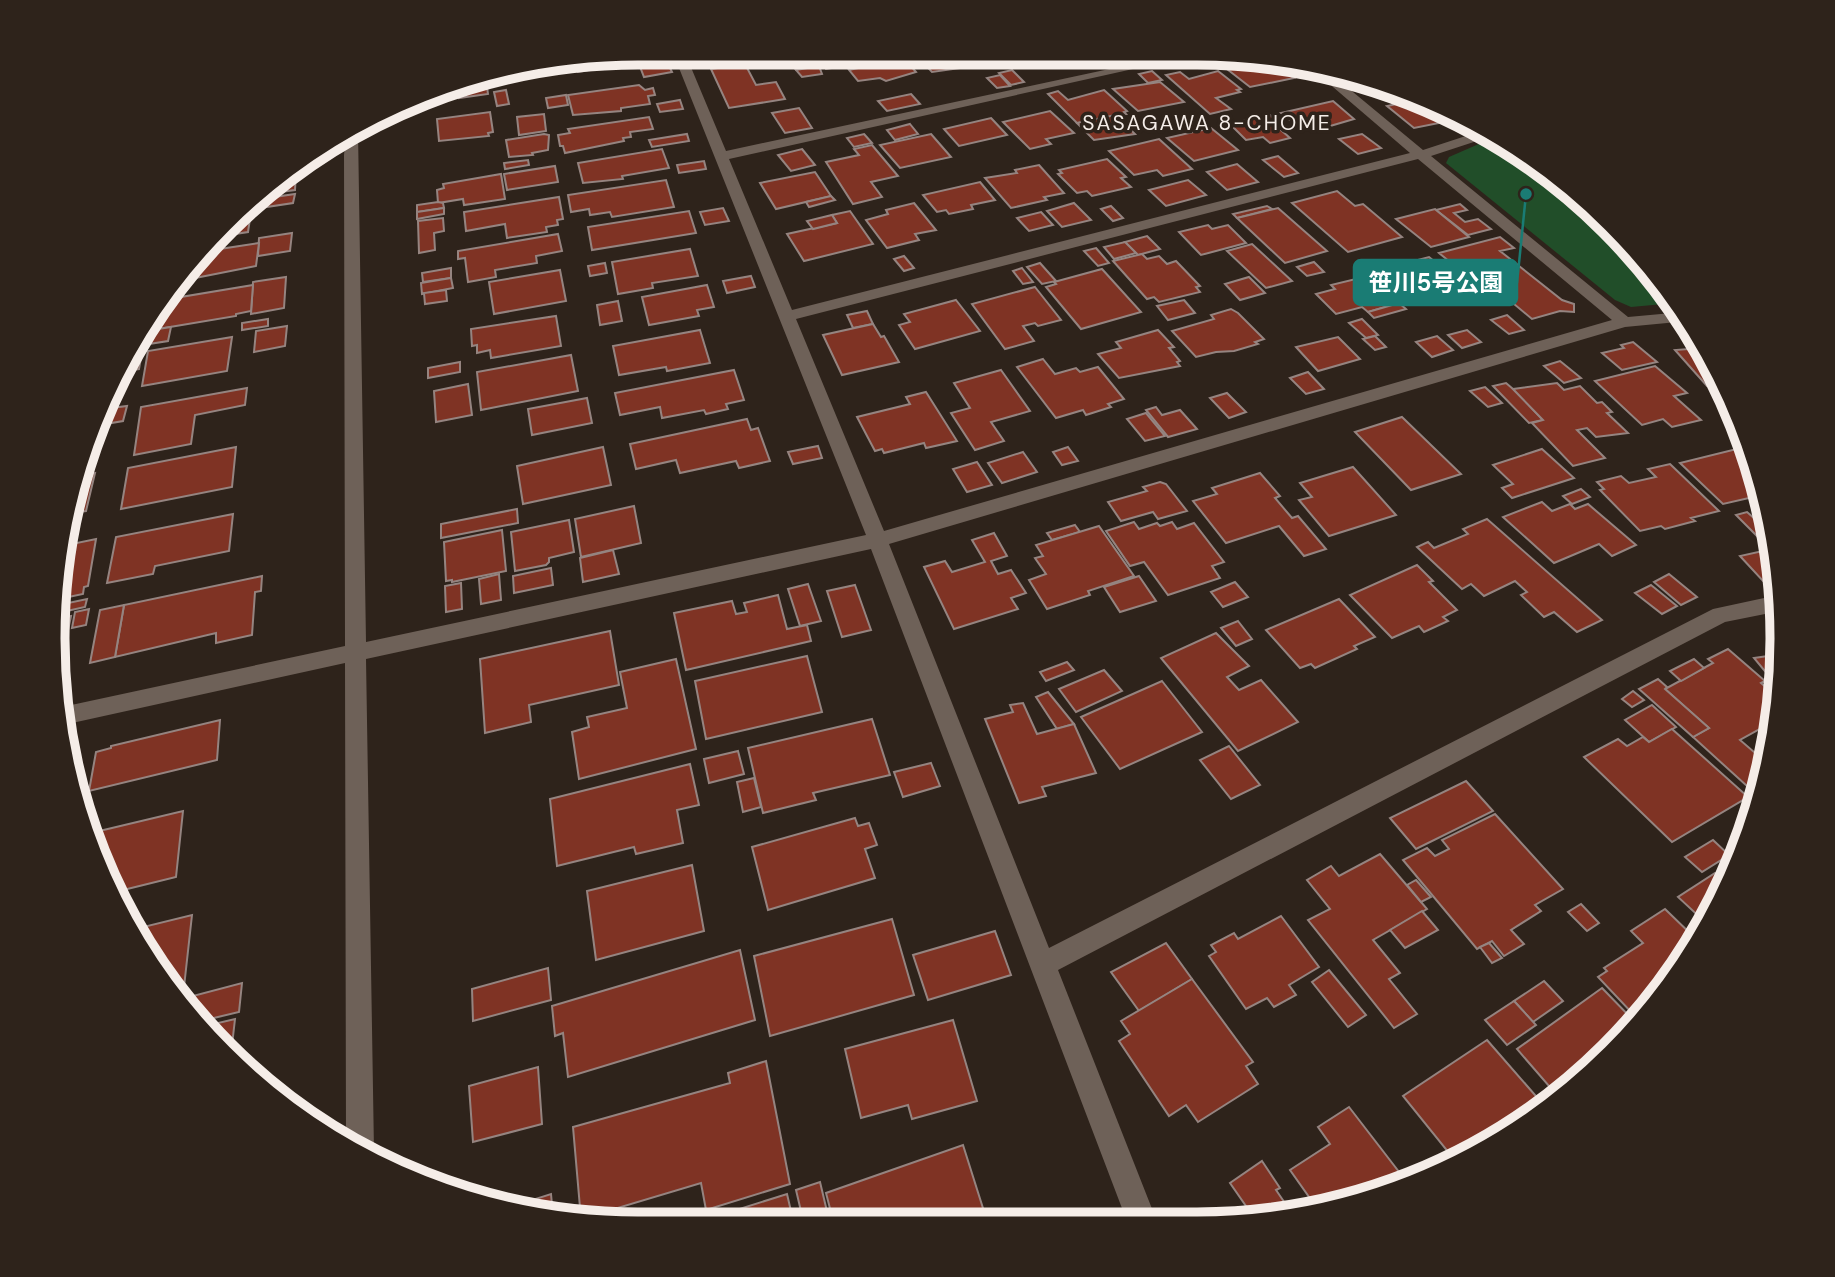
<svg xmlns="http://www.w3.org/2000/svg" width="1835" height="1277" font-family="'DM Sans','Noto Sans JP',sans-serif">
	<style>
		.green { fill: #214e29 }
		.building { fill: #7f3324; stroke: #958480; stroke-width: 2 }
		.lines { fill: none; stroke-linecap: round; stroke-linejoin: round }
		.minor { fill: #6e6158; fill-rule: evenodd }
		.labels { text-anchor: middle; stroke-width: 7; stroke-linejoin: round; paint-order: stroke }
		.far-neighbourhood-label { font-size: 21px; letter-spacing: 2px; fill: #f5ede8; stroke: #2e231b }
		.rim { fill: none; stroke: #f5ede8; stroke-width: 9 }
		.leader { fill: none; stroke: #1a7c74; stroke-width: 2.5 }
		.callout-dot { fill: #1a7c74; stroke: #2e231b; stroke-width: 2.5 }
		.callout { fill: #1a7c74; stroke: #1a7c74; stroke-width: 2.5 }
		.callout-label { font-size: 24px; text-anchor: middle; font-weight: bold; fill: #fff }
	</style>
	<rect width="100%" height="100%" fill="#2e231b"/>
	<!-- green -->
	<polygon class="green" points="1488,140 1494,141 1611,224 1675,303 1631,307 1615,300 1446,163 1449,157"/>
	<!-- building -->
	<g class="building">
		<polygon points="638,52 649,53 653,61 578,72 575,61"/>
		<polygon points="750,53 807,53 816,67 796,70 792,62 767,66 760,54 751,55"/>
		<polygon points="814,53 855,53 863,63 826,69"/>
		<polygon points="929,53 969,53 981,65 932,72 917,56"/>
		<polygon points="982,53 1046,53 1048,54 994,64"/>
		<polygon points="1088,53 1121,53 1125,56 1098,62"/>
		<polygon points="1222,57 1233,65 1240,64 1236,61 1249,58 1256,62 1269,60 1294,78 1250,87 1214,59"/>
		<polygon points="904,58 916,72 886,81 880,78 858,81 849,70"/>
		<polygon points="666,60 672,72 644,77 639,64"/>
		<polygon points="563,62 564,69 528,74 527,67"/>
		<polygon points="745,64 756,85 776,82 785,99 729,108 711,69"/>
		<polygon points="819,66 822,74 802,77 796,70"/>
		<polygon points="1012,70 1024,82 1011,85 999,73"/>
		<polygon points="1152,71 1162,80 1148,83 1139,74"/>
		<polygon points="1218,71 1241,89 1237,90 1240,92 1216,98 1231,109 1210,114 1166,75 1180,72 1189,79"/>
		<polygon points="485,73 488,94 459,98 458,89 446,91"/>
		<polygon points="1000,75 1010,86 997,88 987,78"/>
		<polygon points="1160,82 1184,102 1138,111 1113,89"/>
		<polygon points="639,85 645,90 653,88 655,95 648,96 650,104 621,108 621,111 573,115 568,95"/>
		<polygon points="506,90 509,104 497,106 494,92"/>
		<polygon points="1104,90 1127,111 1124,112 1126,114 1077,123 1048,94 1058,91 1068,100"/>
		<polygon points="911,94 920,104 887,111 878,101"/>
		<polygon points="566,95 568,105 548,108 546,98"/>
		<polygon points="1407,96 1454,112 1431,117 1439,123 1414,128 1387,106 1402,103 1396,98"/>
		<polygon points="680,100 683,109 660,112 657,104"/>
		<polygon points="1333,101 1354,119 1320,129 1303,130 1281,113"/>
		<polygon points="799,108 812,128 785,133 772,113"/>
		<polygon points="1050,111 1074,133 1046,139 1051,144 1030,149 1003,122"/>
		<polygon points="490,112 493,132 488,133 489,136 439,141 437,119"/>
		<polygon points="544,114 546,131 519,135 517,117"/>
		<polygon points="1115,115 1135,134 1094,140 1077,123"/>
		<polygon points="1270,115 1286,129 1281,130 1290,138 1270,143 1263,137 1246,140 1229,123"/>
		<polygon points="649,117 653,129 630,132 631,137 623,138 624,141 565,153 563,146 560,146 558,135 570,133 568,129"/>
		<polygon points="991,118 1007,135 959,146 944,129"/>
		<polygon points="910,124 918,134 895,140 887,130"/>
		<polygon points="1211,128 1238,150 1194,161 1167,138"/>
		<polygon points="544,134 549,135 548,150 532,153 533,155 509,157 506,140"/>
		<polygon points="687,134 689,141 652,147 649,140"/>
		<polygon points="864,134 872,143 854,147 847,138"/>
		<polygon points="931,134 951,157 900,168 880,145"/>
		<polygon points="1362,134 1381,148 1358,154 1339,139"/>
		<polygon points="1159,139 1192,169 1163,176 1157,170 1134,175 1109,151"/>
		<polygon points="872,145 898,176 871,182 882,197 853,204 826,162 859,155 854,149"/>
		<polygon points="662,149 669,168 622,176 623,179 583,183 578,163"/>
		<polygon points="802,149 815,165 791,171 778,155"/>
		<polygon points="1278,156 1298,173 1284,177 1263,160"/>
		<polygon points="1107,159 1126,177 1121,178 1131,187 1092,196 1087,191 1077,193 1058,174 1062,173 1059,170"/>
		<polygon points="528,160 529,165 505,169 504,163"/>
		<polygon points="704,161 706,169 679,173 677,165"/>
		<polygon points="1237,164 1258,182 1227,190 1207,172"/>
		<polygon points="1039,165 1064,193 1044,197 1047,200 1011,208 985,178 1017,173 1015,170"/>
		<polygon points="555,166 558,182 507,190 504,174"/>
		<polygon points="296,171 295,190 264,194 289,172"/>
		<polygon points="815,172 831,196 776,209 760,183"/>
		<polygon points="501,174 505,199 464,205 463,199 438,203 437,190 444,188 443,184"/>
		<polygon points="666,180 674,207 612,217 610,212 590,215 589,209 571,212 568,195"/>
		<polygon points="1188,180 1206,195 1166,206 1149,190"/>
		<polygon points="980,182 995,200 971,205 973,209 949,214 946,210 937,212 923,195"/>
		<polygon points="1337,191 1355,206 1363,204 1402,237 1348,252 1292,203"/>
		<polygon points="295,194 293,203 260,208 261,199"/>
		<polygon points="831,196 835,200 809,207 806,202"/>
		<polygon points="559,197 563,219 557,220 558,225 546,227 547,232 507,238 505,224 466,231 464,212"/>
		<polygon points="438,202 443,203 444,208 417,212 417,205"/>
		<polygon points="914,203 936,230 915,234 919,240 887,248 866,220 888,214 886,210"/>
		<polygon points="1074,203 1091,220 1062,227 1047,211"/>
		<polygon points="1460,204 1467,210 1454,213 1465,222 1478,219 1491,229 1468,235 1436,210"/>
		<polygon points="252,205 248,232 215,237"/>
		<polygon points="1111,206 1123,218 1113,221 1101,209"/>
		<polygon points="1267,206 1272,209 1237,218 1233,214"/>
		<polygon points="444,208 444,214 417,219 417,212"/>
		<polygon points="723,208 729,221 705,225 700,212"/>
		<polygon points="1278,208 1327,251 1285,263 1237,218"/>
		<polygon points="1435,209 1436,210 1469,237 1431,247 1396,219"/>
		<polygon points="689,211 696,233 592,250 588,227"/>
		<polygon points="850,211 873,244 804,261 787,234 837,223 832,215"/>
		<polygon points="1041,212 1053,225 1029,231 1017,218"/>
		<polygon points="832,215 837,223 813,229 807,221"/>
		<polygon points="443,218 444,231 434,233 435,250 419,253 418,221"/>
		<polygon points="1208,225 1212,229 1228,225 1246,243 1201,255 1179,232"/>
		<polygon points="292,233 290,251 258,256 259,238"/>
		<polygon points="558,234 562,251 536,256 537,263 495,270 496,277 468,282 465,258 458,259 458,251"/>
		<polygon points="1147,236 1160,249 1138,255 1125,242"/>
		<polygon points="1500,237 1514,248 1500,251 1562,300 1574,304 1574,312 1560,311 1532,319 1483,278 1495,275 1482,265 1461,271 1439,253"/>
		<polygon points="1125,242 1136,253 1114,259 1104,247"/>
		<polygon points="259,243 256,266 180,281 203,248 213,246 213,250"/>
		<polygon points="1252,244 1292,281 1266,288 1227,251"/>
		<polygon points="1096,248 1109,263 1098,266 1084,251"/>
		<polygon points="690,249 698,276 652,283 653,288 618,294 612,262"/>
		<polygon points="1142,254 1147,259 1159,256 1167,264 1176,261 1200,286 1196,287 1200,292 1159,302 1154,297 1147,299 1113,261"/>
		<polygon points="904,256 914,268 904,271 894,259"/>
		<polygon points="1429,257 1469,290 1449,295 1444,290 1408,300 1375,271"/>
		<polygon points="1314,262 1324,272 1307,276 1297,267"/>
		<polygon points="605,263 607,273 590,276 588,266"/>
		<polygon points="1040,263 1056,281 1042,284 1027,267"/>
		<polygon points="451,268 451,278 423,282 422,273"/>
		<polygon points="1022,268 1033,282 1023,284 1013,271"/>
		<polygon points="1102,269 1141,312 1081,329 1046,287 1056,284 1054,282"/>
		<polygon points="560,270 566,301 494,314 489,282"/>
		<polygon points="751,276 755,287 727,293 723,281"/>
		<polygon points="1368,276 1399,303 1368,312 1362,307 1336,314 1316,294 1335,289 1331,285"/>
		<polygon points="286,277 284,308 251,314 253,282"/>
		<polygon points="1249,277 1265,293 1240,300 1225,284"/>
		<polygon points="451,278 453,288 422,294 421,283"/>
		<polygon points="253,285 251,311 236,314 236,316 158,329 162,310 169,299"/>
		<polygon points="707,285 714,307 697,310 699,316 649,325 642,297"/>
		<polygon points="1035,287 1061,320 1038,326 1035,323 1023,326 1034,341 1005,349 972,304"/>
		<polygon points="446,290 447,301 425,304 424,293"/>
		<polygon points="956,300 980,331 915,349 899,325 910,322 904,314"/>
		<polygon points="1184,300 1195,313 1168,320 1157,306"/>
		<polygon points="618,301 622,321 600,325 597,305"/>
		<polygon points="1399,303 1406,309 1374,318 1368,312"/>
		<polygon points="1231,309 1238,313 1264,339 1255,342 1258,344 1234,351 1216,352 1196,357 1172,331 1214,319 1211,315"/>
		<polygon points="162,310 158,329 171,327 168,341 149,344 152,325"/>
		<polygon points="867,311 873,324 853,328 847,315"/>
		<polygon points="1507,315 1524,330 1509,334 1491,320"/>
		<polygon points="556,316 561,346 491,358 490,350 477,353 477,345 472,346 471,329"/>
		<polygon points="268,319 268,326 242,330 242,323"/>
		<polygon points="1362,319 1378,335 1366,338 1349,323"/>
		<polygon points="873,324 881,337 884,336 899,362 842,375 823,335"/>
		<polygon points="287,326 285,346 254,352 256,331"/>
		<polygon points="700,330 710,363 667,371 666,367 619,375 613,346"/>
		<polygon points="1158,330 1174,347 1169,348 1180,361 1177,362 1180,366 1119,378 1098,354 1121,348 1116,342"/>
		<polygon points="1467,330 1481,342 1462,348 1448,335"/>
		<polygon points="1375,336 1386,347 1375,350 1363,339"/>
		<polygon points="1437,336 1453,350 1432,357 1416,342"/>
		<polygon points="232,337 227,371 142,386 148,351"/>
		<polygon points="1338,337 1360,359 1318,371 1296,347"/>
		<polygon points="1633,342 1657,362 1622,370 1602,353 1624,348 1621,345"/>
		<polygon points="1702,348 1722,385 1707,386 1675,350"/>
		<polygon points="142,352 139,369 124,371 135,353"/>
		<polygon points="571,355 578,391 481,410 477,372"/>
		<polygon points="1043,359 1055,374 1076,368 1080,372 1098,367 1124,399 1108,404 1111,407 1086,415 1083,410 1056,418 1017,367"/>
		<polygon points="1560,361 1581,378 1564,383 1544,366"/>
		<polygon points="460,362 460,372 428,378 428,368"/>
		<polygon points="1655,366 1687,393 1674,396 1701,420 1672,427 1663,419 1642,425 1595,381"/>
		<polygon points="734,370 744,400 726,404 728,409 706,414 704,410 662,418 660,407 620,415 615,393"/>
		<polygon points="1001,370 1030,411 991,422 1004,441 975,450 951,413 970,408 954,383"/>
		<polygon points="1308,372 1324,389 1306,394 1290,378"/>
		<polygon points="1506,383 1513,389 1543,420 1529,423 1493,386"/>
		<polygon points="1557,383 1564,390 1580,386 1597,403 1602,402 1612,412 1607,413 1628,433 1596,437 1587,428 1577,430 1605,458 1573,466 1532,423 1543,420 1513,389"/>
		<polygon points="468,384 472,415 436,422 434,391"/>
		<polygon points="1485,387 1502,403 1488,407 1470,391"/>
		<polygon points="247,388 245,405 195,415 191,444 134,455 141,407"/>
		<polygon points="926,392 957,441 926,448 924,443 884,453 882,449 875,451 857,417 910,404 906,397"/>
		<polygon points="1227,393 1246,412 1229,418 1210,398"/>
		<polygon points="587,398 592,423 532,435 528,409"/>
		<polygon points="127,406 123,421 100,425 104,409"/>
		<polygon points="1156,407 1162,415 1180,410 1197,429 1168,437 1146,410"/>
		<polygon points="1146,413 1165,436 1145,441 1127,419"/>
		<polygon points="1402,417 1461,474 1411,490 1355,432"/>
		<polygon points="747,419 751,430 758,428 770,461 739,468 736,461 680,473 676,460 636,469 630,444"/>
		<polygon points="1747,443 1762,495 1723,504 1680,463 1741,448 1738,445"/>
		<polygon points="818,446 822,458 793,464 788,452"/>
		<polygon points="236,447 232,487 121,509 128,468"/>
		<polygon points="603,447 611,485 523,504 517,466"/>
		<polygon points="1068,447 1078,461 1062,465 1053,452"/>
		<polygon points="1542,449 1574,478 1512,498 1502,488 1513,484 1493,465"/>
		<polygon points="1023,452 1037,472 1002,483 988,463"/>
		<polygon points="977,462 992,485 967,492 953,469"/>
		<polygon points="1670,464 1719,511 1691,518 1695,521 1665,529 1661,526 1640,531 1600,490 1604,489 1597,482 1621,476 1629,483 1656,477 1648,469"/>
		<polygon points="1353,467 1396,515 1329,536 1299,500 1312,497 1300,483"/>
		<polygon points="95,473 86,511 71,513 81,476"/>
		<polygon points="1260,473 1280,496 1275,498 1292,518 1298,516 1326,549 1304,556 1279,526 1226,543 1193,501 1217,494 1212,488"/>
		<polygon points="1160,482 1166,484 1187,511 1158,519 1153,512 1121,521 1108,502 1147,491 1143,487"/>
		<polygon points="1581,489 1590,497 1572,504 1563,496"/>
		<polygon points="1542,502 1552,511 1570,504 1575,509 1588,504 1636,545 1612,556 1599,544 1554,563 1503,517"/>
		<polygon points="634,506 641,543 581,557 575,519"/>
		<polygon points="517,509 518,523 441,538 441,524"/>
		<polygon points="1747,512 1772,534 1759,538 1736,515"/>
		<polygon points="233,514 229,551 155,566 153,574 107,583 116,537"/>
		<polygon points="1487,519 1602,620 1577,632 1554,612 1544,617 1521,595 1527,592 1515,581 1484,596 1471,584 1462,589 1417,547 1428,542 1434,548 1468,534 1463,529"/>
		<polygon points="569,520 574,552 549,558 549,562 546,565 515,571 511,532"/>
		<polygon points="1134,522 1139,529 1157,523 1160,526 1172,522 1177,529 1194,523 1224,562 1212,566 1220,578 1168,595 1144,562 1130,566 1106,531"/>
		<polygon points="1075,525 1080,532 1052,540 1047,533"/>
		<polygon points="1099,526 1134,576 1088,591 1090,595 1047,609 1029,580 1046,574 1035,558 1043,556 1036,545"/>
		<polygon points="502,530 506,571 452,582 452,580 446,581 444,542"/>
		<polygon points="994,533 1007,556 991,561 998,574 1011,570 1026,593 1011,598 1018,609 954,629 924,567 945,561 952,572 985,562 972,540"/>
		<polygon points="96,539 88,586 84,587 83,594 59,599 57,562 62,546"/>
		<polygon points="613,550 619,574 583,582 580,558"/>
		<polygon points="1767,550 1775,559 1777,578 1763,581 1740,556"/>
		<polygon points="1417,565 1433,581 1429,582 1457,610 1443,617 1448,621 1424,632 1419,626 1392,638 1350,595"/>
		<polygon points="551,568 553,585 514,593 513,576"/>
		<polygon points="499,574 501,600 481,604 479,579"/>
		<polygon points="1669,574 1697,597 1681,605 1654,582"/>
		<polygon points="262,576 261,591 255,592 252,635 216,643 216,633 115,657 124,605"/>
		<polygon points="1139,576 1156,601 1120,612 1104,587"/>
		<polygon points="1235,582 1248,597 1223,607 1211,592"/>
		<polygon points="461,583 462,609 446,612 445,586"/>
		<polygon points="808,584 821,621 800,626 788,589"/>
		<polygon points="855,585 871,630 842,637 827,591"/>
		<polygon points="1651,585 1677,606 1662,614 1635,593"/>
		<polygon points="778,595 787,629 807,625 811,641 686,670 674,613 732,601 736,614 747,612 744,603"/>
		<polygon points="87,599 85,607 67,611 68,603"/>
		<polygon points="1339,599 1375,637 1354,646 1357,649 1315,668 1311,664 1300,668 1266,630"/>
		<polygon points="124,605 115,657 90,663 100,610"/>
		<polygon points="89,609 86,625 72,628 75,612"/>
		<polygon points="71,616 63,654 60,654 59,618"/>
		<polygon points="1238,621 1252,639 1236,646 1221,628"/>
		<polygon points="610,631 619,685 529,705 531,722 485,733 480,659"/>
		<polygon points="1216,633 1249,666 1227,677 1239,690 1261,680 1298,722 1238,751 1161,658"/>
		<polygon points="1728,649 1765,681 1761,683 1777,697 1774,721 1740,740 1768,764 1758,796 1693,737 1709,728 1665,689 1713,663 1708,659"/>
		<polygon points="1781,654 1778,687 1754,658"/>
		<polygon points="807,656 822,712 706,739 695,681"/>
		<polygon points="676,659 696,749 579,779 572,732 589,727 587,717 627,708 620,672"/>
		<polygon points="1694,659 1704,668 1681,681 1670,671"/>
		<polygon points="1067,662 1074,670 1046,681 1040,672"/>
		<polygon points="1104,670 1122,691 1076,712 1059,689"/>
		<polygon points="1658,679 1667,687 1665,689 1709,728 1693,737 1639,689"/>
		<polygon points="1162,681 1202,732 1120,769 1081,717"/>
		<polygon points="1633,691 1644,700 1632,707 1622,699"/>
		<polygon points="1048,692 1074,724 1057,729 1036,697"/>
		<polygon points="1023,703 1037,734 1074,724 1096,773 1042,787 1046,796 1019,803 985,719 1013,712 1010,705"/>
		<polygon points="1652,705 1676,727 1649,742 1625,720"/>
		<polygon points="872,719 890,775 813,793 816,800 763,813 748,748"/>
		<polygon points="220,720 217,760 89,791 96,752 111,748 111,746"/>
		<polygon points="1672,729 1748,797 1672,842 1584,757 1618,739 1627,746 1643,737 1649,742"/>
		<polygon points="1229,746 1260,785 1231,799 1200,760"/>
		<polygon points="738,751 744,774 709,783 704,759"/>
		<polygon points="931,763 940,786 903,797 894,772"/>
		<polygon points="690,764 699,805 677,810 683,843 636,854 634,847 557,866 550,799"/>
		<polygon points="754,778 761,807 743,812 737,782"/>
		<polygon points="1466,781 1493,811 1416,849 1390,818"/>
		<polygon points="183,811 176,877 111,893 91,833"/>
		<polygon points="1495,814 1563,889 1535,905 1541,911 1511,930 1524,944 1504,956 1492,941 1477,949 1403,860 1427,848 1435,856 1449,849 1442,840"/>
		<polygon points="855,818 858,826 869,823 877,845 865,849 875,878 768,910 752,847"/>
		<polygon points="1713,840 1729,855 1702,872 1685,857"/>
		<polygon points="1380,854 1427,909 1373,940 1400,973 1389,979 1417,1014 1394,1028 1308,920 1330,909 1307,880 1331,866 1339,876"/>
		<polygon points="692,865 704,931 596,960 587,891"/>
		<polygon points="1715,873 1726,883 1728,881 1706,923 1678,897"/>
		<polygon points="1416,880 1431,897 1421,902 1407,885"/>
		<polygon points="1581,904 1599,923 1587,931 1568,912"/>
		<polygon points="1665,909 1697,940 1684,964 1644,1012 1641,1009 1633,1014 1598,977 1607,971 1604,968 1643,943 1631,931"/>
		<polygon points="1422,911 1438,930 1405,948 1390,930"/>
		<polygon points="192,915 183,996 135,929"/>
		<polygon points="1281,916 1319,967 1289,985 1296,995 1274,1007 1267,998 1246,1009 1209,956 1216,952 1211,945 1234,933 1238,939"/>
		<polygon points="892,919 914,995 770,1036 754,956"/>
		<polygon points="995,931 1011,975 928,1000 913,955"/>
		<polygon points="1166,943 1192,979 1139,1011 1111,972"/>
		<polygon points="1489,943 1502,958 1492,963 1480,947"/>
		<polygon points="740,950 755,1020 568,1077 563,1033 555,1036 552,1006"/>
		<polygon points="548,968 551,1000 473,1021 472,989"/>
		<polygon points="1329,970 1366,1015 1348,1027 1312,982"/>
		<polygon points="1192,979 1253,1062 1246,1066 1258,1084 1198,1122 1186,1105 1169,1116 1119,1041 1130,1034 1121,1021"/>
		<polygon points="1544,981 1563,1001 1533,1022 1514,1001"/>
		<polygon points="242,983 239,1012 201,1021 188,1002 189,997"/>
		<polygon points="1602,988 1636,1023 1611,1053 1555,1093 1517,1049"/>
		<polygon points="1514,1001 1536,1025 1507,1045 1485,1020"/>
		<polygon points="235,1019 231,1054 227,1055 205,1026"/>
		<polygon points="953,1020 977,1101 912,1119 908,1105 861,1118 845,1049"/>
		<polygon points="1487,1040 1542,1103 1457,1163 1403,1096"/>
		<polygon points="766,1061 790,1184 706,1210 701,1183 581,1219 573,1127 730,1083 728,1073"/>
		<polygon points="538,1067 542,1124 473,1142 469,1086"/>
		<polygon points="1349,1107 1406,1181 1319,1211 1290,1170 1330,1144 1318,1127"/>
		<polygon points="963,1145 988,1224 834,1224 826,1193"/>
		<polygon points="1262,1161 1280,1188 1276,1190 1293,1215 1247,1220 1250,1218 1245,1210 1248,1209 1230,1183"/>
		<polygon points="820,1182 830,1224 804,1224 796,1190"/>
		<polygon points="551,1194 553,1216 524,1213 507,1208"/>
		<polygon points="787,1194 794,1224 692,1224"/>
	</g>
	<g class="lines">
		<!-- minor -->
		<path class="minor" d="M673,53H685L726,151L1184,53H1205L729,159L792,310L1410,153L1305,63L1324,68L1423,150L1481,131L1489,137L1431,156L1628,317L1683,312L1688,321L1625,327L889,544L1049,948L1713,609L1778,595L1780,611L1725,622L1058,970L1158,1224H1128L871,549L366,659L374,1151L372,1157L346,1143L345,663L63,725L62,707L345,646L344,155L346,136L358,131L366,642L866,535ZM1418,159L1612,320L884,531L796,319Z"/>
	</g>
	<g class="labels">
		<!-- far-neighbourhood labels -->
		<g class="far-neighbourhood-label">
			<text x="1207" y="130">SASAGAWA 8-CHOME</text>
		</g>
	</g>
	<!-- crop -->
	<path d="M0 0H1835V1277H0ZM638 65H1197A573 573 0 0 1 1770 638V639A573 573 0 0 1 1197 1212H638A573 573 0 0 1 65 639V638A573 573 0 0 1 638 65Z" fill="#2e231b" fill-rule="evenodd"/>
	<path class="rim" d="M638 65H1197A573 573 0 0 1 1770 638V639A573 573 0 0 1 1197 1212H638A573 573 0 0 1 65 639V638A573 573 0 0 1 638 65Z"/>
	<!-- callouts -->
	<path class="leader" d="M1526 194L1517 283"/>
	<circle class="callout-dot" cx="1526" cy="194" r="7"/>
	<rect class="callout" x="1354" y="260" width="163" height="45" rx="7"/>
	<g class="callout-label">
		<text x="1436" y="291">笹川5号公園</text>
	</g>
</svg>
